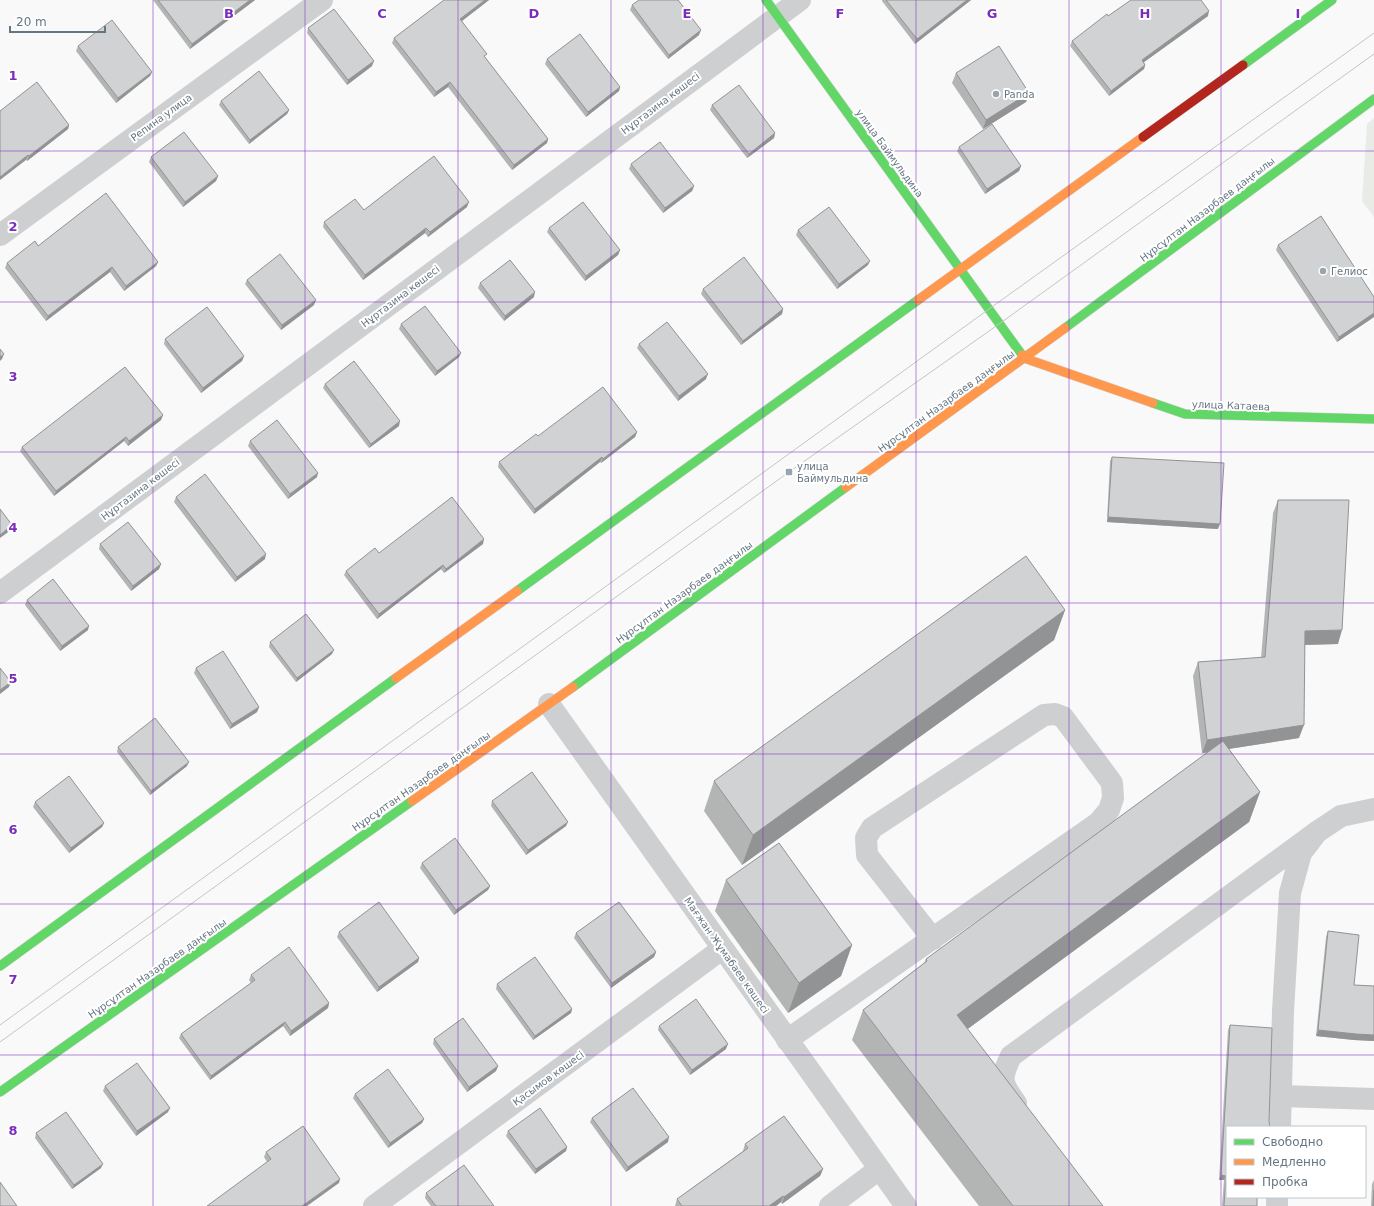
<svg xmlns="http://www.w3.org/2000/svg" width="1374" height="1206" font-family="'DejaVu Sans',sans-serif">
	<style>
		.green { fill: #e8ebe6 }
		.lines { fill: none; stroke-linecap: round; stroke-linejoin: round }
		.fast-casing { stroke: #d5d6d7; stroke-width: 10 }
		.slow-casing { stroke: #d5d6d7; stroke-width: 10 }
		.jam-casing { stroke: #d5d6d7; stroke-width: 10 }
		.street { stroke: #cecfd0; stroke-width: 22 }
		.fast { stroke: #63d668; stroke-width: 9 }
		.slow { stroke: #ff974d; stroke-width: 9 }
		.jam { stroke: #b3261e; stroke-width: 9 }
		.tram { stroke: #c3c5c6; stroke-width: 1 }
		.wall { fill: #b3b5b5 }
		.shaded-wall { fill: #929394 }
		.building { fill: #d0d2d3; stroke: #929394 }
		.grid { fill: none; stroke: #7b2cbf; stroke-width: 1; stroke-opacity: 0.55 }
		.poi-dot { fill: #99a4ac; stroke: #fff; stroke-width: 1.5 }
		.labels { text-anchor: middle; stroke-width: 4; stroke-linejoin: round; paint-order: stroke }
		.poi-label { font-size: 10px; fill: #657683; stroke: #fff; text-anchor: start }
		.street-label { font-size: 10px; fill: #657683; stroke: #fff }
		.grid-label { font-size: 13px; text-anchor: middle; font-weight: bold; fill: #7b2cbf; stroke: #fff; stroke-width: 4; stroke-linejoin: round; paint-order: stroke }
	</style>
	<rect width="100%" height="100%" fill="#f9f9f9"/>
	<!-- green -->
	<polygon class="green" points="1374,118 1374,217 1362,201 1367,124"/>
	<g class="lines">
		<defs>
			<g id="fast">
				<polyline points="766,0 1022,355"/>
				<polyline points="1243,65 1332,0"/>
				<polyline points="1065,328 1374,99"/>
				<polyline points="1153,403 1185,414 1374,419"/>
				<polyline points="517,591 918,300"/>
				<polyline points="573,687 846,487"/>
				<polyline points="0,966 396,678"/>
				<polyline points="0,1092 412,801"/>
			</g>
			<g id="slow">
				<polyline points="918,300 1143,137"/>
				<polyline points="1022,355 1024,358 1153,403"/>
				<polyline points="846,487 1065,328"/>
				<polyline points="396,678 517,591"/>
				<polyline points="412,801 573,687"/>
			</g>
			<polyline id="jam" points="1143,137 1243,65"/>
		</defs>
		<!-- fast casing -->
		<use href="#fast" class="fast-casing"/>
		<!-- slow casing -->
		<use href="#slow" class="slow-casing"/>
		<!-- jam casing -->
		<use href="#jam" class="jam-casing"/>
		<!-- street -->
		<g class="street">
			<polyline points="0,235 322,0"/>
			<polyline points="0,593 800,0"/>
			<polyline points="549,704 906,1206"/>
			<polyline points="787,1040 1098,823 1109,810 1113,798 1112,783 1063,717 1055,714 1044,715 872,828 866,838 867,855 933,939"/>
			<polyline points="1281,1096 1374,1099"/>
			<path d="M1016,1103C1001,1083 1000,1079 1011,1056L1317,832"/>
			<polyline points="1280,1127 1283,1011 1290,893 1301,853 1317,832 1341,816 1374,809"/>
			<polyline points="374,1206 722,949"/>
			<polyline points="830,1206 879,1169"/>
			<polyline points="1277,1206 1277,1197"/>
		</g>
		<!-- fast -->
		<use href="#fast" class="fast"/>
		<!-- slow -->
		<use href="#slow" class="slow"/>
		<!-- jam -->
		<use href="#jam" class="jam"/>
		<!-- tram -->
		<g class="tram">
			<polyline points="0,1025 989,309 1374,33"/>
			<polyline points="0,1042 789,472 999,324 1374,54"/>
		</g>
	</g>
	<!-- wall -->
	<g class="wall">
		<polygon points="153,0 255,0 190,49"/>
		<polygon points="444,0 489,0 462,21 485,57 548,139 547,143 512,170 448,87 434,97 392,43 394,38"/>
		<polygon points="882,0 971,0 915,44 882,1"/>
		<polygon points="632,5 699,35 668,59 630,10"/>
		<polygon points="1108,16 1208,16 1144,62 1145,65 1144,69 1109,96 1070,46 1072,41"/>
		<polygon points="308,28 372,66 347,85 307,33"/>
		<polygon points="78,46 152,72 150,76 116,103 76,51"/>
		<polygon points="547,59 620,87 619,91 586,117 545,64"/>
		<polygon points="956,73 1029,93 1026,102 983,129 952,83"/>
		<polygon points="221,101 289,110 287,114 249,144 219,105"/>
		<polygon points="712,105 775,133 774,138 747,158 710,110"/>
		<polygon points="0,111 69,125 68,129 27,161"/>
		<polygon points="959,147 1021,166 1019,171 985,194 957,151"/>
		<polygon points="151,157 218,176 216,181 183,207 149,162"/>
		<polygon points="631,164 694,186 692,191 663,213 629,169"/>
		<polygon points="467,207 428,237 425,233 363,280 323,227 324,222 364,210"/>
		<polygon points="549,228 620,250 618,255 585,281 547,232"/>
		<polygon points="798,230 868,265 837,289 796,235"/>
		<polygon points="1278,245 1374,297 1374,317 1337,342 1276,250"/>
		<polygon points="38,246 158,262 156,266 124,291 110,272 46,321 5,268 7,263"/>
		<polygon points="247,280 314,305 281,330 245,284"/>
		<polygon points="480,283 534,297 504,321 478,288"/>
		<polygon points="703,289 783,309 782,314 741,345 701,294"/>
		<polygon points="401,324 461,353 459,357 435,376 399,329"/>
		<polygon points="165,339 244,356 242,361 201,393 164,344"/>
		<polygon points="639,344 706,379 678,401 637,348"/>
		<polygon points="325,384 399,426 369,448 323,388"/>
		<polygon points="163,415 161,420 128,446 124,441 54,496 20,451 22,447"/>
		<polygon points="637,432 635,437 601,463 600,462 534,514 498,467 499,462 538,436"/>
		<polygon points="250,441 317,477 288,499 248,446"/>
		<polygon points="1112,457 1218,529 1107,522 1110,461"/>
		<polygon points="176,497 265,559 235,582 174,502"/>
		<polygon points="1278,500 1338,644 1305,645 1299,738 1229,749 1260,792 1249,822 967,1029 1103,1206 979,1206 852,1040 863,1010 924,963 926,959 1207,753 1202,753 1193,676 1198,662 1261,658 1273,513"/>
		<polygon points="100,544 161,564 159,569 131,591 99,549"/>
		<polygon points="483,544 444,573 441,569 377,619 344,575 346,571 379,553"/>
		<polygon points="27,600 88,630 60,651 25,605"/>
		<polygon points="1065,610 1054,640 742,865 704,811 714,781"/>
		<polygon points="270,642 332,654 296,682 269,647"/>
		<polygon points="196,668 259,707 257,712 230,729 194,673"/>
		<polygon points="118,747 187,766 150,795 117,752"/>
		<polygon points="492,801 566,826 526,855 491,806"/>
		<polygon points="35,802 104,823 102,827 69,853 33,807"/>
		<polygon points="422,863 490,886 488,890 454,915 420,868"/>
		<polygon points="726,880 852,945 841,976 788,1013 715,911"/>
		<polygon points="1328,931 1354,985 1374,986 1374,1041 1354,1040 1316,1036 1326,937"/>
		<polygon points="339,932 419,958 418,962 377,992 337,937"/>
		<polygon points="576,933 656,952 654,957 611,988 574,938"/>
		<polygon points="251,975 329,1003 328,1008 290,1036 283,1026 210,1080 179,1038 181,1034 251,983 249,980"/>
		<polygon points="497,984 572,1009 571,1013 533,1040 496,989"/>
		<polygon points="1230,1025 1227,1127 1257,1206 1222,1206 1224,1180 1219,1180 1228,1030"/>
		<polygon points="659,1026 726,1049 690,1075 658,1030"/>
		<polygon points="434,1039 498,1066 496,1071 467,1092 433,1044"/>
		<polygon points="105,1086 168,1112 136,1136 103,1091"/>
		<polygon points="355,1094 424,1119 422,1123 388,1148 353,1098"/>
		<polygon points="592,1118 668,1142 626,1172 590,1122"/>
		<polygon points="508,1131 567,1147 566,1151 535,1174 506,1136"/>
		<polygon points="36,1133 101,1168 72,1189 35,1138"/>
		<polygon points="745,1144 823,1169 820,1176 782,1204 781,1202 776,1206 675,1206 677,1199 743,1151"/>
		<polygon points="266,1152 339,1183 267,1162 264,1157"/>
		<polygon points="1374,1180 1374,1206 1371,1206 1372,1184"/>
		<polygon points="426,1193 494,1206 431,1206 425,1198"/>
	</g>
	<!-- shaded-wall -->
	<g class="shaded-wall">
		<polygon points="250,0 255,0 190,49 192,44"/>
		<polygon points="485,0 489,0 458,24 460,19"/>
		<polygon points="967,0 971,0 915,44 917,39"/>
		<polygon points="1209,11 1208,16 1140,65 1142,60"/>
		<polygon points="701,30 699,35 668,59 669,55"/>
		<polygon points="374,61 372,66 347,85 348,80"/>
		<polygon points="1145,65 1144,69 1109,96 1111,91"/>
		<polygon points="152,72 150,76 116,103 118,98"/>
		<polygon points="450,82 448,87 434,97 436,92"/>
		<polygon points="620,87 619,91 586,117 588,112"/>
		<polygon points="1029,93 1026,102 983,129 986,120"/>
		<polygon points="289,110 287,114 249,144 250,140"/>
		<polygon points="69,125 68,129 27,161 29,156"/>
		<polygon points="775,133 774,138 747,158 749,154"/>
		<polygon points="548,139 547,143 512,170 514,165"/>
		<polygon points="28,155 26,160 0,180 0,177"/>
		<polygon points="1021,166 1019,171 985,194 987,189"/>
		<polygon points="218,176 216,181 183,207 185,202"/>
		<polygon points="694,186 692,191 663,213 665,208"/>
		<polygon points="469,202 467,207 428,237 430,232"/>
		<polygon points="426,228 425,233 363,280 365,275"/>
		<polygon points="620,250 618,255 585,281 586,276"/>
		<polygon points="870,261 868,265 837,289 839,284"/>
		<polygon points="158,262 156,266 124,291 126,286"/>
		<polygon points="112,267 110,272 46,321 48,316"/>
		<polygon points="535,292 534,297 504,321 505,316"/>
		<polygon points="316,300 314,305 281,330 282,325"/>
		<polygon points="783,309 782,314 741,345 743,341"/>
		<polygon points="1374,313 1374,317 1337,342 1339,337"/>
		<polygon points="461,353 459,357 435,376 437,371"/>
		<polygon points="4,354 2,359 0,361 0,357"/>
		<polygon points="244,356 242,361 201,393 203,388"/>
		<polygon points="708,374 706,379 678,401 679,396"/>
		<polygon points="163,415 161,420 128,446 129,441"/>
		<polygon points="400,421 399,426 369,448 371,444"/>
		<polygon points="637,432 635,437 601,463 603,459"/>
		<polygon points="126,437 124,441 54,496 56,491"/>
		<polygon points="602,457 600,462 534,514 535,509"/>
		<polygon points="318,473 317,477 288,499 290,494"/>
		<polygon points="1108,517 1220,524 1218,529 1107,522"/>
		<polygon points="12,525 11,530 0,538 0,535"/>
		<polygon points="484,539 483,544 444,573 446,569"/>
		<polygon points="266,554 265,559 235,582 237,577"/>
		<polygon points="161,564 159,569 131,591 133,586"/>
		<polygon points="443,565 441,569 377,619 379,614"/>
		<polygon points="1065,610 1054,640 742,865 753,835"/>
		<polygon points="89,626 88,630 60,651 62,646"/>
		<polygon points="1342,630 1338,644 1300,645 1305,631"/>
		<polygon points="334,650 332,654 296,682 297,678"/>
		<polygon points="11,682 9,687 0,694 0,690"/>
		<polygon points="259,707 257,712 230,729 232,724"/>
		<polygon points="1304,725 1299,738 1202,753 1207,740"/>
		<polygon points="189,762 187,766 150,795 151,791"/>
		<polygon points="1260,792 1249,822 946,1045 957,1015"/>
		<polygon points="568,822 566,826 526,855 528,850"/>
		<polygon points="104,823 102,827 69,853 71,848"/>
		<polygon points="490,886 488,890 454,915 456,910"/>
		<polygon points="852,945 841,976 788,1013 799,983"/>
		<polygon points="656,952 654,957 611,988 612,983"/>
		<polygon points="419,958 418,962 377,992 379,987"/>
		<polygon points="329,1003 328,1008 290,1036 291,1031"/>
		<polygon points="572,1009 571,1013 533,1040 535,1036"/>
		<polygon points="285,1022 283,1026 210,1080 211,1076"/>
		<polygon points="1318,1030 1374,1035 1374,1041 1354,1040 1316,1036"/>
		<polygon points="728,1044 726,1049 690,1075 692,1070"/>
		<polygon points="498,1066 496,1071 467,1092 469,1087"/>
		<polygon points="170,1108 168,1112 136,1136 137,1131"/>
		<polygon points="424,1119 422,1123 388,1148 390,1143"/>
		<polygon points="669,1137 668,1142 626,1172 628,1167"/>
		<polygon points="567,1147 566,1151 535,1174 536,1169"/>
		<polygon points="103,1164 101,1168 72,1189 74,1185"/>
		<polygon points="823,1169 820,1176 782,1204 784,1197"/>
		<polygon points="1221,1175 1226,1176 1224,1180 1219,1180"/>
		<polygon points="340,1179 339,1183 307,1206 302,1206"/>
		<polygon points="783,1196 781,1202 776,1206 769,1206"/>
	</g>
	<!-- building -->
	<g class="building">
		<polygon points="158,0 250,0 192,44"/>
		<polygon points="444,0 485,0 460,19 487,54 484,56 548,139 514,165 450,82 436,92 394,38"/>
		<polygon points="639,0 678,0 701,30 669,55 632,5"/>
		<polygon points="886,0 967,0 917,39"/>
		<polygon points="1131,0 1201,0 1209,11 1142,60 1145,65 1111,91 1072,41 1107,14 1108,16"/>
		<polygon points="334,9 374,61 348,80 308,28"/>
		<polygon points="112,20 152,72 118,98 78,46"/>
		<polygon points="580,34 620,87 588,112 547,59"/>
		<polygon points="999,46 1029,93 986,120 956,73"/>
		<polygon points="259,71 289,110 250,140 221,101"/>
		<polygon points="37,82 69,125 29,156 28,155 0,177 0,111"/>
		<polygon points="739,85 775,133 749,154 712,105"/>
		<polygon points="992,124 1021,166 987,189 959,147"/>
		<polygon points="184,132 218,176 185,202 151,157"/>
		<polygon points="660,142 694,186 665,208 631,164"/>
		<polygon points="434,156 469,202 430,232 426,228 365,275 324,222 355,199 364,210"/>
		<polygon points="106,193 158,262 126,286 112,267 48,316 7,263 35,241 38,246"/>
		<polygon points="583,202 620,250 586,276 549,228"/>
		<polygon points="829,207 870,261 839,284 798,230"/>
		<polygon points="1321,216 1374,297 1374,313 1339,337 1278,245"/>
		<polygon points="280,254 316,300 282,325 247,280"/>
		<polygon points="744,257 783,309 743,341 703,289"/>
		<polygon points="510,260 535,292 505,316 480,283"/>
		<polygon points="425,306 461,353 437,371 401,324"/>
		<polygon points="207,307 244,356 203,388 165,339"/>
		<polygon points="667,322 708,374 679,396 639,344"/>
		<polygon points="0,349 4,354 0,357"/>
		<polygon points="354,361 400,421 371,444 325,384"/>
		<polygon points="125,367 163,415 129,441 126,437 56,491 22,447"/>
		<polygon points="603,387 637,432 603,459 602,457 535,509 499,462 536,434 538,436"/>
		<polygon points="277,420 318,473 290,494 250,441"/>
		<polygon points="1112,457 1224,463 1220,524 1108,517"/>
		<polygon points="205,474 266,554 237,577 176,497"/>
		<polygon points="452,497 484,539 446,569 443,565 379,614 346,571 375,548 379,553"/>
		<polygon points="1278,500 1349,500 1342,630 1305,631 1304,725 1207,740 1198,662 1265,657"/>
		<polygon points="0,509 12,525 0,535"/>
		<polygon points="128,522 161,564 133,586 100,544"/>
		<polygon points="1026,556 1065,610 753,835 714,781"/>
		<polygon points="53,579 89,626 62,646 27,600"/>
		<polygon points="306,614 334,650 297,678 270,642"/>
		<polygon points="223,651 259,707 232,724 196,668"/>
		<polygon points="0,668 11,682 0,690"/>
		<polygon points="155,718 189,762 151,791 118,747"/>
		<polygon points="1223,741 1260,792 957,1015 1103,1206 1013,1206 863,1010 927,961 926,959"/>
		<polygon points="532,772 568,822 528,850 492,801"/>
		<polygon points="69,776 104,823 71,848 35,802"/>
		<polygon points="455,838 490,886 456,910 422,863"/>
		<polygon points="779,843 852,945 799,983 726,880"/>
		<polygon points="379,902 419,958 379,987 339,932"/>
		<polygon points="619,902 656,952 612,983 576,933"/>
		<polygon points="1328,931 1359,935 1354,985 1374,986 1374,1035 1356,1034 1318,1030"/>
		<polygon points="289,947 329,1003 291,1031 285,1022 211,1076 181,1034 255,980 251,975"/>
		<polygon points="535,957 572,1009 535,1036 497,984"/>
		<polygon points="696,999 728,1044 692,1070 659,1026"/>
		<polygon points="463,1018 498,1066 469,1087 434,1039"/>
		<polygon points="1230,1025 1272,1028 1269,1122 1270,1127 1227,1127 1227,1197 1257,1197 1257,1206 1224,1206 1226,1176 1221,1175"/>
		<polygon points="137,1063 170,1108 137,1131 105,1086"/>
		<polygon points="388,1069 424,1119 390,1143 355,1094"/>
		<polygon points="633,1088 669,1137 628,1167 592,1118"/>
		<polygon points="540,1108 567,1147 536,1169 508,1131"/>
		<polygon points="66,1112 103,1164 74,1185 36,1133"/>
		<polygon points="784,1116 823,1169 784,1197 783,1196 769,1206 682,1206 677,1199 748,1148 745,1144"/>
		<polygon points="303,1126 340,1179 302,1206 207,1206 271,1159 266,1152"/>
		<polygon points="464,1165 494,1206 436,1206 426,1193"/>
		<polygon points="0,1182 17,1206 0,1206"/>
		<polygon points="1374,1190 1374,1206 1373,1206"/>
	</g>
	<!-- grid -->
	<path class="grid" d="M153,0V1206M305,0V1206M458,0V1206M611,0V1206M763,0V1206M916,0V1206M1069,0V1206M1221,0V1206M0,151H1374M0,302H1374M0,452H1374M0,603H1374M0,754H1374M0,904H1374M0,1055H1374"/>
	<!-- markers -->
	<g class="poi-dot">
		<circle cx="996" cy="94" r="4"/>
		<circle cx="1323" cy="271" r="4"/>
		<rect x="785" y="468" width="8" height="8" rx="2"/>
	</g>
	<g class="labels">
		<!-- poi labels -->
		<g class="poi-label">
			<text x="1004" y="98">Panda</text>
			<text x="1331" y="275">Гелиос</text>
			<text x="797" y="470">улица<tspan x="797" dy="12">Баймульдина</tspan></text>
		</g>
		<!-- street labels -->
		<g class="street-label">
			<text transform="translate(660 103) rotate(-37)" y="4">Нұртазина көшесі</text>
			<text transform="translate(161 117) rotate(-36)" y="4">Репина улица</text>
			<text transform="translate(890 153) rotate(54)" y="4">улица Баймульдина</text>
			<text transform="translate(1207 209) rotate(-37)" y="4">Нұрсұлтан Назарбаев даңғылы</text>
			<text transform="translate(400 296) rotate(-37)" y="4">Нұртазина көшесі</text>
			<text transform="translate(946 401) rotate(-36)" y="4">Нұрсұлтан Назарбаев даңғылы</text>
			<text transform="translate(1231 405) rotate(2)" y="4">улица Катаева</text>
			<text transform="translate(140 489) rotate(-37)" y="4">Нұртазина көшесі</text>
			<text transform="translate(684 592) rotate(-36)" y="4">Нұрсұлтан Назарбаев даңғылы</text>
			<text transform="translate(421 781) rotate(-35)" y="4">Нұрсұлтан Назарбаев даңғылы</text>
			<text transform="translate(727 955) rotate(55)" y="4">Мағжан Жұмабаев көшесі</text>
			<text transform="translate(157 968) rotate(-35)" y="4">Нұрсұлтан Назарбаев даңғылы</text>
			<text transform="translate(548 1078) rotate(-36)" y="4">Қасымов көшесі</text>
		</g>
	</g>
	<g class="grid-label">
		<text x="229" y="18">B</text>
		<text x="382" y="18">C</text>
		<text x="534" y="18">D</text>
		<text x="687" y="18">E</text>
		<text x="840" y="18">F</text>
		<text x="992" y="18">G</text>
		<text x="1145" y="18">H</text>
		<text x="1298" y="18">I</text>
		<text x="13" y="80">1</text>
		<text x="13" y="231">2</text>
		<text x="13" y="381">3</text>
		<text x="13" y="532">4</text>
		<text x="13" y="683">5</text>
		<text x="13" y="834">6</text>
		<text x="13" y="984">7</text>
		<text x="13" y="1135">8</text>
	</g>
	<!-- legend -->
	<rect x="1226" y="1126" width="140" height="72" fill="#ffffff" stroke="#c1c8cd"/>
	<rect x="1234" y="1139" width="20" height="6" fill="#63d668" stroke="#c1c8cd"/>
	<text x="1262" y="1146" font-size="12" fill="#657683">Свободно</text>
	<rect x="1234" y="1159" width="20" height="6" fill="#ff974d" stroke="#c1c8cd"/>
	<text x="1262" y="1166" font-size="12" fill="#657683">Медленно</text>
	<rect x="1234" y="1179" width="20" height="6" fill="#b3261e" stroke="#c1c8cd"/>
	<text x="1262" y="1186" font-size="12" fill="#657683">Пробка</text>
	<!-- scale -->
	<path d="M10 26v6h95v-6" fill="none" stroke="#657683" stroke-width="2"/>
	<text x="16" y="26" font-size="12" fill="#657683" stroke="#ffffff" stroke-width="3" paint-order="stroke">20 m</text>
</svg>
